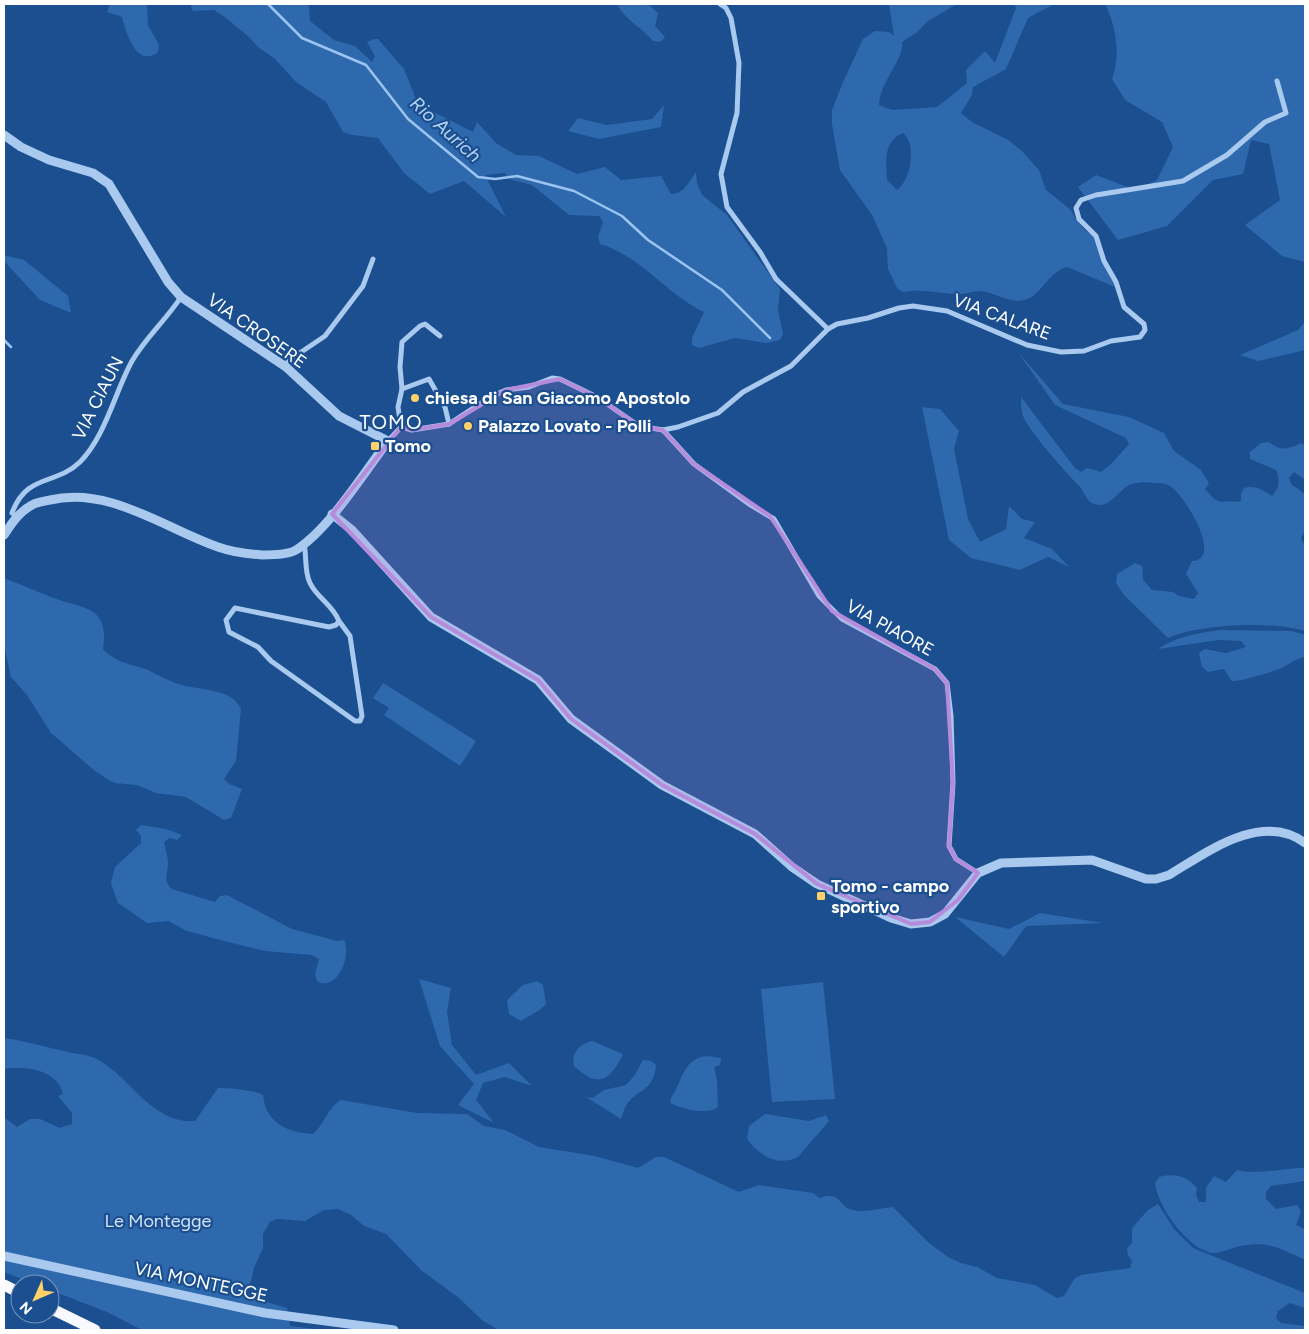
<svg xmlns="http://www.w3.org/2000/svg" width="1309" height="1334" font-family="Figtree,sans-serif">
	<style>
		.green { fill: #2e69ad; fill-rule: evenodd }
		.lines { fill: none; stroke-linecap: round; stroke-linejoin: round }
		.stream { stroke: #9cc4f0; stroke-width: 2.5 }
		.minor { stroke: #a9c9ee; stroke-width: 5 }
		.tertiary { stroke: #a9c9ee; stroke-width: 9 }
		.trunk { stroke: #f8faff; stroke-width: 11 }
		.marked { fill: #b68bdc; fill-opacity: 0.2; stroke: #b68bdc; stroke-width: 4; stroke-linejoin: round }
		.poi-dot { fill: #ffd166; stroke: #1b4f8f; stroke-width: 2 }
		.labels { text-anchor: middle; stroke-width: 4.5; stroke-linejoin: round; paint-order: stroke }
		.street-label { font-size: 18px; fill: #fff; stroke: #1b4f8f }
		.poi-label { font-size: 18px; font-weight: bold; fill: #fff; stroke: #1b4f8f; text-anchor: start }
		.park-label { font-size: 18px; fill: #cfe3fa; stroke: #1b4f8f }
		.water-label { font-size: 19px; font-style: italic; fill: #b5d3f5; stroke: #1b4f8f }
		.quarter-label { font-size: 20px; letter-spacing: 1px; fill: #fff; stroke: #1b4f8f }
	</style>
	<rect width="100%" height="100%" fill="#1b4f8f"/>
	<!-- green -->
	<g class="green">
		<path d="M110,4H147L148,25L159,45L158,52C136,69 126,32 122,17L107,12Z"/>
		<path d="M190,4H309L310,21L334,40L355,46L372,62L375,56L367,42L374,39H378L404,69L418,104L473,132L477,122L496,143L516,155L539,156L577,174L605,167L621,180L661,176L671,194C684,194 689,182 696,172L697,183L702,195L727,215L780,289L778,310L783,334L780,340L766,343L735,338L699,348L692,345V338L704,312C666,294 641,256 600,244L598,237L603,222L599,216L569,215L532,185L509,179L505,173L485,175L506,217L464,181L430,194L404,173L378,138L352,135L343,132L326,102L296,82L275,59L258,47L248,36L226,18L214,10L193,11Z"/>
		<path d="M617,4H648L658,13L655,26L665,37L660,42L653,41C641,27 625,20 617,4Z"/>
		<path d="M889,4H957L928,21L916,33L902,42C904,61 880,81 879,105L892,110L937,107L967,83L966,70L985,51L995,63L1016,8L1014,4H1054L1028,18L1006,69L973,87L972,95L961,113L972,122L1008,140L1021,150L1039,170L1046,190L1071,210L1075,218L1086,231L1096,236L1118,288L1067,267C1048,272 1041,296 1025,300C1009,304 995,292 980,291C973,291 967,294 961,294C940,294 923,288 903,292L897,288L888,269L887,248L872,215L840,170L832,124V110L843,82L863,39L875,31L889,32L894,36ZM903,133C917,143 911,181 897,190L887,180C886,163 883,141 903,133Z"/>
		<path d="M1105,4H1305V262L1282,256L1245,225L1280,200L1269,144L1251,140L1243,174L1213,180L1167,226L1118,240L1078,187L1096,175L1135,190L1157,180L1173,147L1162,122L1125,100L1112,79C1121,56 1116,25 1105,4Z"/>
		<polygon points="664,105 661,127 599,139 568,131 578,118 607,125 652,119"/>
		<polygon points="4,255 24,260 68,296 71,313 40,300 4,261"/>
		<polygon points="1305,322 1305,350 1258,361 1240,355 1298,330"/>
		<path d="M1018,352L1063,404L1129,417L1164,433L1174,451L1201,470L1209,483L1205,489L1214,499L1221,502C1228,500 1234,503 1241,501V494L1244,488C1256,485 1262,490 1272,496C1280,487 1280,481 1276,470L1250,459V452L1261,443L1269,442C1281,452 1288,449 1301,443L1305,446V480L1294,472L1289,478L1291,484L1305,494L1304,532L1301,539L1305,546V631C1272,621 1200,624 1168,638L1124,595L1116,583L1117,574L1135,563L1142,566L1143,580L1152,590L1173,592L1179,596L1194,599L1198,593L1186,574L1192,561C1224,560 1185,495 1170,486C1165,483 1161,483 1155,483C1148,482 1139,482 1132,484C1119,488 1110,510 1094,504C1087,502 1084,492 1080,487C1068,475 1027,429 1023,416C1021,410 1021,403 1021,397L1075,468L1081,472L1087,468L1101,472L1112,463L1129,444L1126,438L1055,405Z"/>
		<polygon points="922,407 940,409 959,431 954,449 968,519 980,542 1006,529 1009,506 1022,519 1035,522 1024,538 1052,549 1069,567 1048,557 1020,570 971,558 949,540"/>
		<path d="M4,578C20,584 35,591 51,597C81,609 110,604 103,649C115,663 132,664 148,670C158,675 168,681 179,684C199,691 231,687 241,709L236,761L224,779L229,784L242,789L231,818L224,820L186,797L156,793L137,785L115,783L109,780L95,771L51,733L27,695L11,677L4,646Z"/>
		<path d="M1220,630L1292,631L1305,635V657C1294,659 1287,666 1277,670C1267,673 1240,682 1232,681L1224,669L1208,672L1202,667L1199,653L1205,649L1226,653L1246,647L1241,641L1218,640L1158,649C1178,636 1197,633 1220,630Z"/>
		<polygon points="383,683 476,741 460,766 384,715 389,708 373,698"/>
		<path d="M141,825L166,829L182,835L177,840L170,838L164,842C165,849 168,856 168,863C168,874 162,880 172,889L215,902L220,896L227,895L292,929L337,941L344,940C352,955 337,993 317,981L315,974L319,959L312,955L265,951L228,942L187,931L168,921L147,923L118,903L111,883L115,867L141,843V836L136,830Z"/>
		<polygon points="1040,913 1103,923 1026,926 1004,957 955,917 1009,929"/>
		<polygon points="419,979 451,988 447,1012 452,1045 476,1075 509,1063 532,1086 505,1077 483,1083 476,1100 494,1123 458,1105 474,1084 440,1046"/>
		<polygon points="537,981 543,985 546,1004 541,1009 521,1021 509,1014 507,1000 523,985"/>
		<polygon points="823,982 835,1099 772,1102 761,989"/>
		<path d="M4,1038C26,1041 46,1047 68,1052C77,1054 89,1055 97,1059C132,1078 151,1124 195,1121L218,1088C229,1088 254,1090 263,1095C266,1123 286,1132 313,1134C325,1124 327,1108 341,1100L417,1113L467,1114L484,1126L505,1130L539,1147L595,1156L638,1168L656,1157H664L739,1192L759,1185L813,1193L819,1198C842,1190 838,1207 853,1210C866,1213 880,1208 893,1207L929,1243L948,1257L961,1263L977,1267L997,1278L1035,1285L1057,1298L1064,1296L1075,1278L1081,1275L1130,1268L1132,1261L1128,1255L1127,1248L1132,1243V1228L1148,1210L1158,1204L1174,1229L1193,1248L1305,1293V1308L1290,1303L1278,1311L1276,1318L1281,1323L1305,1326V1330H499L483,1321L459,1298L421,1270L386,1234L364,1226L351,1215L338,1209L324,1210L305,1221L277,1219L270,1222L263,1234V1248L254,1268L251,1282L240,1294L287,1308L290,1326L324,1330H142L107,1312L50,1290V1284H34L4,1272V1117L17,1127L30,1119H40L60,1128L72,1124V1113L58,1096L63,1094C57,1069 25,1066 4,1069Z"/>
		<path d="M592,1041L623,1054C610,1081 598,1089 574,1066C571,1052 580,1044 592,1041Z"/>
		<path d="M707,1056L721,1058L720,1065L714,1067L717,1081L718,1107C707,1116 682,1109 670,1103C671,1096 673,1095 676,1089C684,1073 687,1058 707,1056Z"/>
		<path d="M643,1060L651,1061L656,1065C654,1092 637,1089 627,1104C624,1108 623,1114 621,1119L586,1097L593,1098L604,1090L626,1085L635,1075Z"/>
		<path d="M765,1114L809,1121L826,1115L829,1121L798,1157C777,1167 760,1156 747,1139L749,1126Z"/>
		<path d="M1305,1168V1181L1271,1186L1266,1192V1199L1276,1209L1297,1205L1301,1211L1296,1225L1305,1229V1260C1280,1248 1269,1241 1240,1246C1232,1248 1221,1253 1214,1253C1188,1251 1157,1205 1155,1183L1159,1177C1174,1173 1187,1176 1197,1188L1196,1195L1199,1202H1206V1188L1214,1176L1226,1182L1237,1170C1254,1175 1285,1168 1305,1168Z"/>
	</g>
	<g class="lines">
		<!-- stream -->
		<g class="stream">
			<polyline points="268,4 302,38 366,65 408,119 478,177 495,179 517,176 574,191 622,216 648,240 722,290 770,338"/>
			<polyline points="4,340 11,347"/>
		</g>
		<!-- minor -->
		<g class="minor">
			<polyline points="720,4 726,8 731,18 739,63 737,113 721,174 727,207 760,252 776,279 828,329"/>
			<polyline points="282,365 325,336 363,286 373,259"/>
			<polyline points="402,389 400,367 402,342 420,326 425,324 440,336"/>
			<polyline points="401,427 412,430 449,424 490,397 506,390 529,387 552,378 560,379 597,397 639,426 663,430 678,427 718,413 743,392 791,366 828,329 837,324 868,318 899,308 913,306 947,311 1027,345 1061,352 1084,351 1111,341 1140,337 1145,330 1144,324 1124,307 1116,282 1104,261 1096,236 1079,219 1076,208 1081,200 1096,195 1183,181 1227,155 1265,122 1286,113 1277,81"/>
			<polyline points="401,427 398,407 402,389 429,379 445,407 449,424"/>
			<polyline points="663,430 694,464 749,504 774,519 819,596 842,619 935,669 947,683 951,716 953,783 949,846 956,859 978,873"/>
			<polyline points="388,441 401,427"/>
			<path d="M16,516L12,513C27,473 55,486 80,462C105,437 115,392 132,361C146,337 166,320 181,297"/>
			<path d="M304,544C307,557 304,571 310,583C317,598 332,604 339,621L336,625L329,627L235,608L226,620L229,632L258,647L271,661L355,721H360L362,716L350,636L339,621"/>
		</g>
		<!-- tertiary -->
		<g class="tertiary">
			<path d="M4,135L21,147L49,160L93,173L109,184L168,282L181,297L286,367L339,416L388,441C364,473 329,529 296,550C288,555 271,555 262,555C247,554 232,552 218,547C164,528 109,486 50,500C44,501 37,502 32,505C19,512 12,523 4,535"/>
			<path d="M332,514L352,530L431,617L538,680L571,719L662,785L755,834L792,867L817,884L891,918L911,924L930,922L945,914L978,873L1001,863L1092,860L1146,879H1156L1169,875C1207,852 1262,811 1305,843"/>
			<polyline points="4,1256 265,1313 394,1330"/>
		</g>
		<!-- trunk -->
		<g class="trunk">
			<polyline points="4,1285 20,1293"/>
			<polyline points="50,1308 95,1330"/>
		</g>
	</g>
	<!-- marked area -->
	<path class="marked" d="M560,379L597,397L639,426L663,430L694,464L770,516L832,611L935,669L947,683L953,783L949,846L956,859L978,873L958,900L930,922L911,924L817,884L755,834L662,785L571,719L538,680L431,617L332,514L401,427L412,430L449,424L506,390Z"/>
	<!-- markers -->
	<g class="poi-dot">
		<circle cx="415" cy="398" r="5"/>
		<circle cx="468" cy="426" r="5"/>
		<rect x="370" y="441" width="10" height="10" rx="2.5"/>
		<rect x="816" y="891" width="10" height="10" rx="2.5"/>
	</g>
	<g class="labels">
		<!-- street labels -->
		<g class="street-label">
			<text transform="translate(1002 317) rotate(20)" y="6">VIA CALARE</text>
			<text transform="translate(257 331) rotate(35)" y="6">VIA CROSERE</text>
			<text transform="translate(98 398) rotate(-63)" y="6">VIA CIAUN</text>
			<text transform="translate(890 628) rotate(29)" y="6">VIA PIAORE</text>
			<text transform="translate(201 1282) rotate(12)" y="6">VIA MONTEGGE</text>
		</g>
		<!-- poi labels -->
		<g class="poi-label">
			<text x="425" y="404">chiesa di San Giacomo Apostolo</text>
			<text x="478" y="432">Palazzo Lovato - Polli</text>
			<text x="385" y="452">Tomo</text>
			<text x="831" y="892">Tomo - campo<tspan x="831" dy="21">sportivo</tspan></text>
		</g>
		<!-- park labels -->
		<g class="park-label">
			<text x="158" y="1227">Le Montegge</text>
		</g>
		<!-- water labels -->
		<g class="water-label">
			<text transform="translate(446 129) rotate(42)" y="7">Rio Aurich</text>
		</g>
		<!-- quarter labels -->
		<g class="quarter-label">
			<text x="391" y="429">TOMO</text>
		</g>
	</g>
	<!-- border -->
	<rect width="1309" height="1334" fill="none" stroke="#ffffff" stroke-width="10"/>
	<!-- north arrow -->
	<g transform="translate(35 1299) rotate(225)"><circle r="24" fill="#1b4f8f" stroke="#7695bc"/>
	<path d="M0-4L9 19L0 12L-9 19Z" fill="#ffd166"/>
	<text y="-8" font-size="14" font-weight="bold" text-anchor="middle" fill="#ffffff">N</text>
	</g>
</svg>
